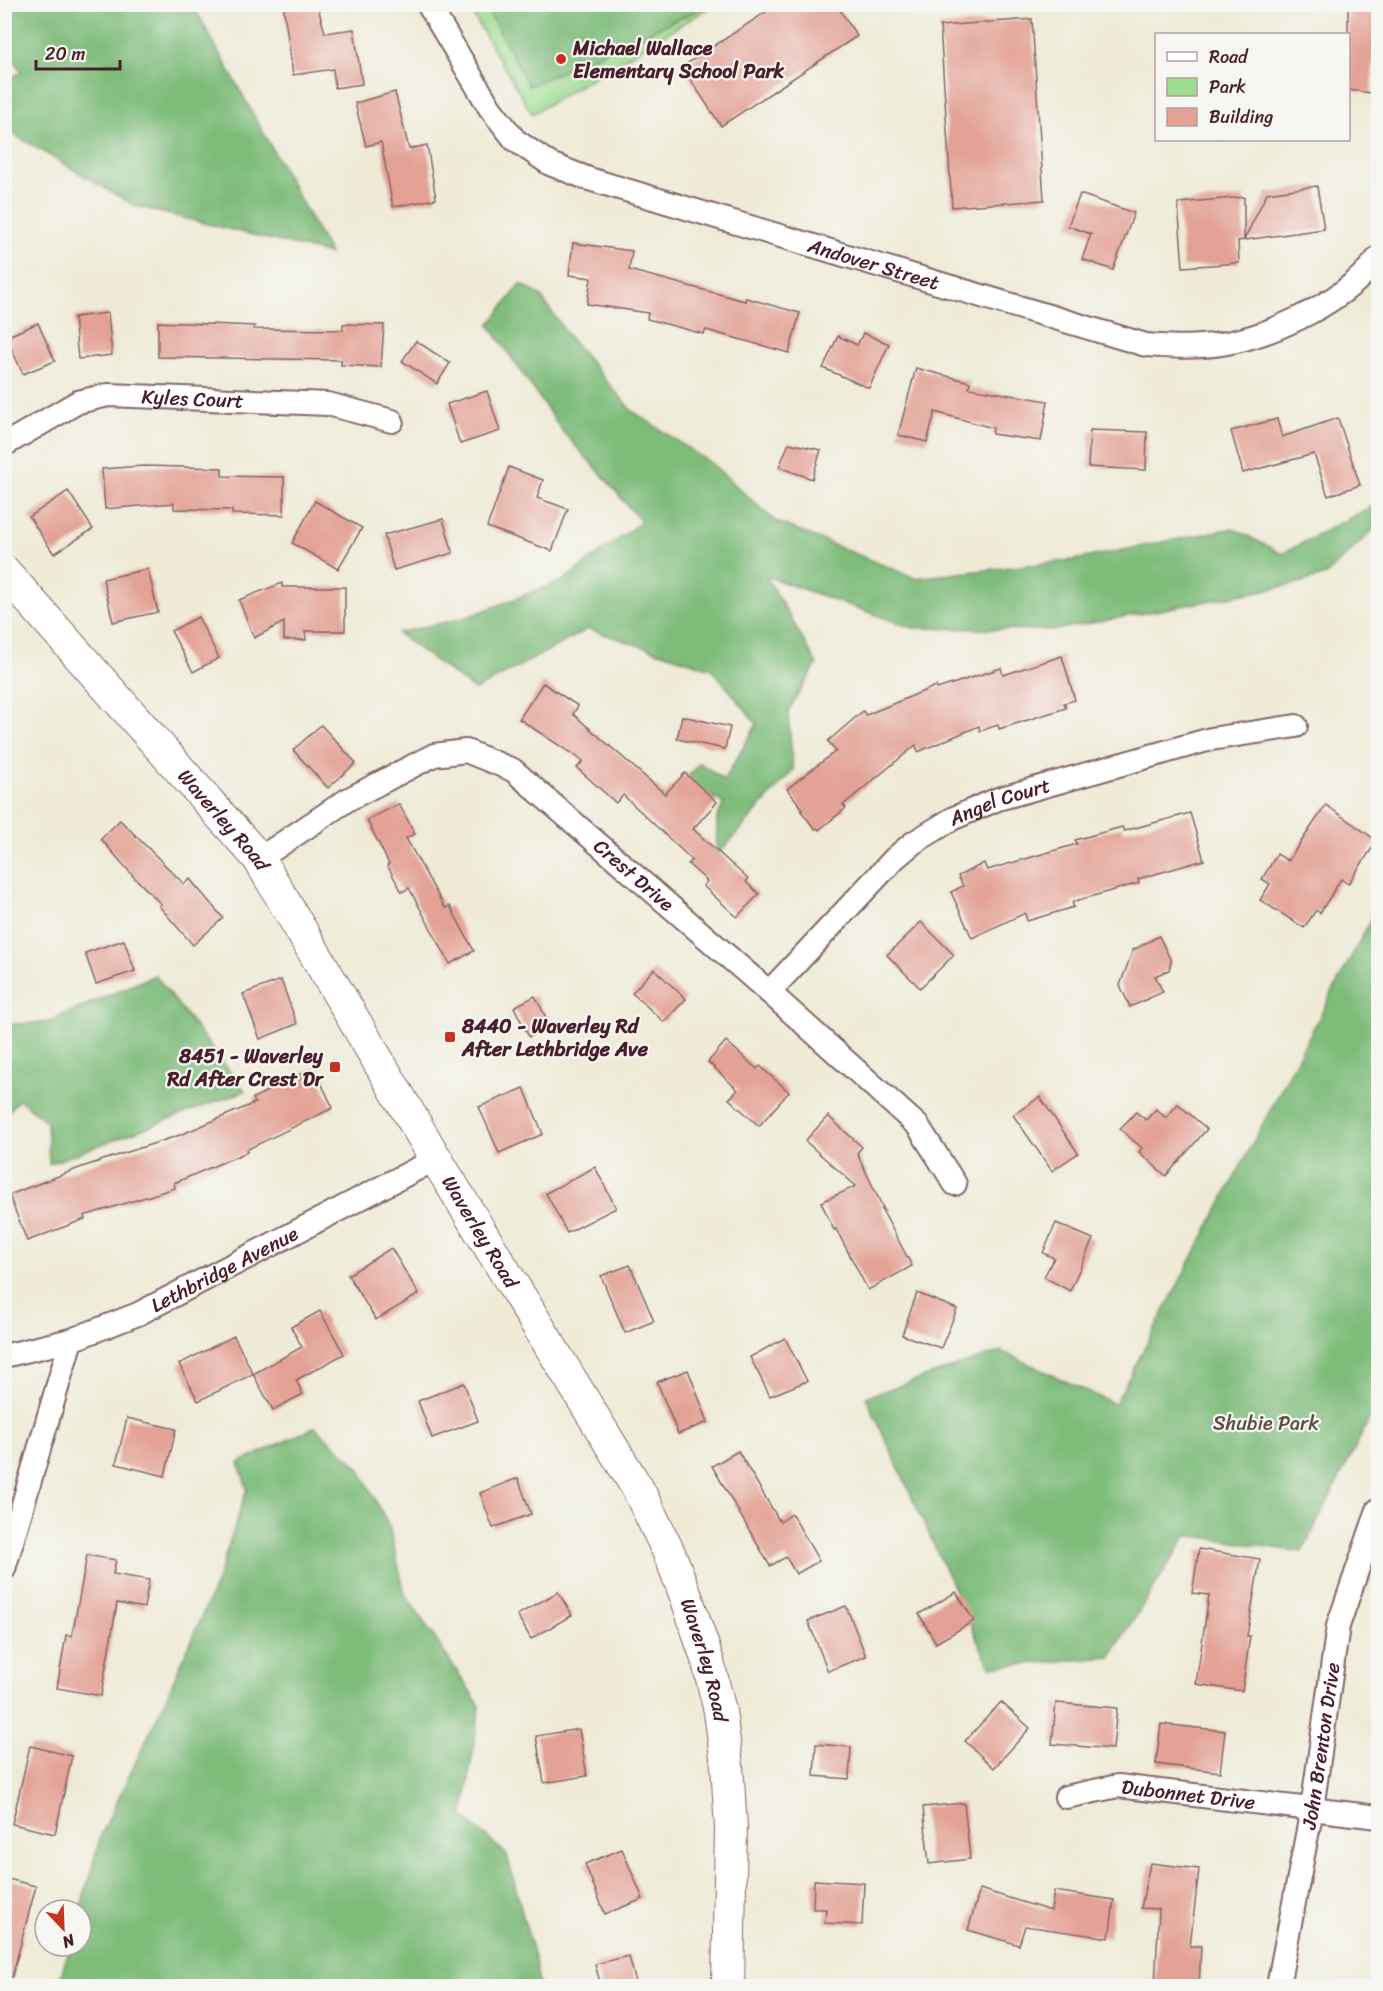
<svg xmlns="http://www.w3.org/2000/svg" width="1383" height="1991" font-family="Sriracha,sans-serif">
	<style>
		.green { fill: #9edc90; stroke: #747e5e; stroke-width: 1.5 }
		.forest { fill: #7ebc7a; stroke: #646e52; stroke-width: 1.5 }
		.building { fill: #e3a295 }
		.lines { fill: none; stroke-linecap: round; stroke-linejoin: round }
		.street-casing { stroke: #846667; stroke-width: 26 }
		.secondary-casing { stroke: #846667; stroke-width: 34 }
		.street { stroke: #fff; stroke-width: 22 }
		.secondary { stroke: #fff; stroke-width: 32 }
		.poi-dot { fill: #c8321e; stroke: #f6f6f2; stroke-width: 2 }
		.labels { text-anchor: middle; stroke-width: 4.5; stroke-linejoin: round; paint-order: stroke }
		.poi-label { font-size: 20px; font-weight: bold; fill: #4a1f2b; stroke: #f6f6f2; text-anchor: start }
		.street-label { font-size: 20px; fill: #4a1f2b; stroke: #f6f6f2 }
		.park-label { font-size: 20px; fill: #5f4e44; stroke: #f6f6f2 }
	</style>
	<rect width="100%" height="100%" fill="#f6f6f2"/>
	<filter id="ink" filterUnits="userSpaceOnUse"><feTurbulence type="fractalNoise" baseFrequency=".0167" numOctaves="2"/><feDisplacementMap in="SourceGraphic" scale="12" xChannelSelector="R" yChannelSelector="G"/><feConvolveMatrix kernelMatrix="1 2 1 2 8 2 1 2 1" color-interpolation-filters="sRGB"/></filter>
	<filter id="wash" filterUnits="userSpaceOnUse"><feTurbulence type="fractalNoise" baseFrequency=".008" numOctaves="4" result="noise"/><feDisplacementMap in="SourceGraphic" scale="24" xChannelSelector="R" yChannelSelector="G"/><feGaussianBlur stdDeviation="1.35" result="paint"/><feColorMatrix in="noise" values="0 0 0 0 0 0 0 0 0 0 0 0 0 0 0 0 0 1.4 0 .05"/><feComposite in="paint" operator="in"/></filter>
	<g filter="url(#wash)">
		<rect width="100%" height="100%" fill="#efebd7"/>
		<!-- green -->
		<polygon class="green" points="467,5 714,5 532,114"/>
		<!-- forest -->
		<g class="forest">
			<polygon points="5,4 193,5 330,254 135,206 5,129 5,81 22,72 5,49"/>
			<polygon points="485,5 709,5 529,86"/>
			<polygon points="521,284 540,295 569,337 631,410 712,464 775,521 915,578 1074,560 1233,528 1282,554 1378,503 1378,525 1326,575 1291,585 1055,630 913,628 766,576 817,664 788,711 793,770 716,857 717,818 724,803 683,782 700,763 724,780 757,724 712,669 588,629 475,690 397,633 467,617 562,581 641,522 604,477 563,432 489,325"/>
			<polygon points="1378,906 1378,1402 1302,1552 1187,1535 1110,1657 990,1667 866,1397 1001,1351 1115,1404"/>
			<polygon points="155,975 245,1091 49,1164 47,1122 19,1099 5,1116 5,1025 48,1022"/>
			<polygon points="315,1427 359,1468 389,1526 405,1594 480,1706 463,1816 507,1855 536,1965 539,1986 58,1986 70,1946 81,1946 80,1910 101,1835 162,1707 217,1581 247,1489 239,1463"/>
		</g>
		<g id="blocks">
			<!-- building -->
			<g class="building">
				<polygon points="283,4 317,4 325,33 354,29 362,84 335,88 333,69 293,75"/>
				<polygon points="778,4 836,4 857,36 721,126 682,67"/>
				<polygon points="1348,4 1378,4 1371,93 1348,90"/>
				<polygon points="1032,19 1044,200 952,207 940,26"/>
				<polygon points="395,92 409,149 427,145 436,199 393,207 381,142 366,146 355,103"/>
				<polygon points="1317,186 1324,229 1238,241 1239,263 1183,267 1178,203 1244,197 1244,240 1267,193"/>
				<polygon points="1080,194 1134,213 1113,270 1082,259 1091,234 1068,226"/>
				<polygon points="573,243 632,251 629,270 745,301 746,298 800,313 789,353 706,330 704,334 647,319 648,313 587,304 591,278 569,275"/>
				<polygon points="108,313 112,355 78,359 74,317"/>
				<polygon points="158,322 255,326 254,329 343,330 343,324 384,325 381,367 341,365 341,360 158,357"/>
				<polygon points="38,323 55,361 23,374 6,337"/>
				<polygon points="863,333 889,344 869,388 823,368 838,336 857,345"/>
				<polygon points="416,341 450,363 437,384 402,361"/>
				<polygon points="916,368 970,382 969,388 1048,401 1041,441 992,434 993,428 935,412 927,442 898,435"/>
				<polygon points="487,391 500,431 460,444 447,404"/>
				<polygon points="1338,418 1360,485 1328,496 1314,454 1243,473 1231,431 1277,419 1282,437"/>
				<polygon points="1090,430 1147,432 1146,470 1088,467"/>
				<polygon points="789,443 821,450 812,479 779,467"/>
				<polygon points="143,466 222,468 222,476 284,477 284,515 232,514 232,510 174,509 174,503 105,509 102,469"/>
				<polygon points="509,467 543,480 537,498 568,509 552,551 487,527"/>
				<polygon points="68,491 93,529 54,554 29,517"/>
				<polygon points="315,501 362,528 338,569 292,543"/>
				<polygon points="443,519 453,553 394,570 384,535"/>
				<polygon points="148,569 158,612 113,622 103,579"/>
				<polygon points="282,583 282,587 345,587 345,631 305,631 306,640 284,640 284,622 254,638 239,600"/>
				<polygon points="198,617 219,658 193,672 171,631"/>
				<polygon points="1062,656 1075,700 1064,703 1066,708 999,729 998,725 980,731 979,726 918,752 916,745 843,805 846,808 819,830 817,828 815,829 801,811 803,809 787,789 836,751 828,741 863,711 866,715 936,686 937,689 1001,668 1003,675"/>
				<polygon points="543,683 578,706 573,714 665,794 685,773 717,802 693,829 748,879 746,882 759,894 737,917 703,886 707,881 688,864 692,860 623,795 616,803 577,768 583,761 519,719"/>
				<polygon points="682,716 730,727 725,749 677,739"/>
				<polygon points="321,725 356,763 328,788 293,750"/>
				<polygon points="399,804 415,834 406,838 445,908 450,906 474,951 450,964 409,888 402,892 387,865 389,864 367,820"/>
				<polygon points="1326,805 1377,841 1348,884 1341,879 1320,913 1316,910 1304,928 1260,900 1270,884 1262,879 1277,854 1288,861"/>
				<polygon points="1190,813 1204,860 1138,879 1139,883 1072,902 1074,907 1027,921 1025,913 972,938 951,892 963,886 958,876 984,863 987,870 1077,844 1075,840 1122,827 1124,831"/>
				<polygon points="120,820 184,884 190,879 223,918 193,945 159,906 161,904 134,877 101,839"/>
				<polygon points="921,922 954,955 920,988 887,955"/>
				<polygon points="1159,936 1171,961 1169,970 1155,976 1163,992 1130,1007 1120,985 1133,950"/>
				<polygon points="124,940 135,971 96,984 85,953"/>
				<polygon points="654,969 686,999 664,1022 632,993"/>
				<polygon points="281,980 297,1024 260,1039 243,994"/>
				<polygon points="535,996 551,1027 529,1037 514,1007"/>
				<polygon points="726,1041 757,1069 760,1066 789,1092 759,1126 729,1099 738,1090 708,1062"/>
				<polygon points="314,1068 333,1108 246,1150 247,1152 174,1183 175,1188 84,1216 85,1219 27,1241 9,1195 82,1167 180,1135 255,1103 253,1098"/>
				<polygon points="524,1088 543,1134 499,1153 479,1107"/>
				<polygon points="1040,1097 1078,1153 1052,1171 1013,1115"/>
				<polygon points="1178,1104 1207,1129 1166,1176 1139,1152 1142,1148 1120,1129 1136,1112 1146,1120 1156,1109 1166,1118"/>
				<polygon points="828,1116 862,1147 857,1153 884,1210 881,1208 912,1266 868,1290 836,1229 834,1230 821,1202 856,1186 805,1141"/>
				<polygon points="595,1167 616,1208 567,1233 546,1193"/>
				<polygon points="1056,1223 1093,1239 1070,1291 1044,1277 1054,1258 1043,1253"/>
				<polygon points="391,1248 419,1294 376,1320 348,1275"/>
				<polygon points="630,1265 654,1321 625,1333 601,1276"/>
				<polygon points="917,1293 957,1309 941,1348 902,1335"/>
				<polygon points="320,1311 344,1354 296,1380 303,1394 273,1410 253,1374 302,1347 291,1327"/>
				<polygon points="234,1336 253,1374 198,1401 179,1364"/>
				<polygon points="785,1338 807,1381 770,1396 750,1357"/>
				<polygon points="688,1370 708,1422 678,1434 657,1382"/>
				<polygon points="464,1383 478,1421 432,1438 418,1401"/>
				<polygon points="127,1418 176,1429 165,1476 116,1464"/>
				<polygon points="738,1451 780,1522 792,1514 819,1561 796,1574 786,1557 770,1566 712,1466"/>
				<polygon points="518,1478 531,1514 493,1528 480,1493"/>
				<polygon points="1199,1549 1260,1559 1247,1636 1250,1636 1242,1691 1196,1684 1209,1595 1192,1593"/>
				<polygon points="87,1555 116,1560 113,1574 149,1580 144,1608 117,1603 101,1696 57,1688 66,1635 72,1636"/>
				<polygon points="558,1592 572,1615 531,1639 517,1615"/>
				<polygon points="956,1592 974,1621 936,1643 919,1614"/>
				<polygon points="846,1606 866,1656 828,1671 808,1621"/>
				<polygon points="1001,1702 1030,1728 994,1768 965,1741"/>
				<polygon points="1056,1703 1117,1708 1113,1749 1052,1744"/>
				<polygon points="1161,1724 1225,1731 1220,1772 1156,1764"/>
				<polygon points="579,1729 587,1776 544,1783 536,1736"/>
				<polygon points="816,1744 851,1747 849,1779 814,1776"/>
				<polygon points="30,1746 72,1756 55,1834 12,1824"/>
				<polygon points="964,1803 970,1859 929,1864 923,1807"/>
				<polygon points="622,1849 643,1899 605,1914 585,1864"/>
				<polygon points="1150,1863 1199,1869 1190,1946 1201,1946 1199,1986 1155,1986 1159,1909 1141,1908"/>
				<polygon points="4,1878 36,1886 12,1977 4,1976"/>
				<polygon points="814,1880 864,1883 862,1925 825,1923 826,1909 813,1909"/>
				<polygon points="980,1889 1051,1911 1054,1891 1114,1900 1109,1938 1025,1926 1019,1945 968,1930"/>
				<polygon points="629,1956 637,1986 601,1986 595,1964"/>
			</g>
		</g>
	</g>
	<g filter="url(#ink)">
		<use href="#blocks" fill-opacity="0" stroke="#846667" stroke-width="1.5"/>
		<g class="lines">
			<defs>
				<g id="street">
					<path id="s1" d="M428,4L490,108L515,140L550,164L589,179L1146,345C1164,346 1183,348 1201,346C1260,343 1342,305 1378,258"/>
					<path id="s2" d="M4,445L78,402L108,395L328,404L392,421"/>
					<path id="s3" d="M259,859L347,800L434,755L466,751L513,770L769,992L918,1126L955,1184"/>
					<path id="s4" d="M769,992L895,858L913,843L954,818L998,799L1211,739L1296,726"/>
					<path id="s5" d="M4,1356L71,1340L138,1314L436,1159"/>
					<polyline points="4,1569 71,1340"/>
					<path id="s6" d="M1066,1797L1118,1786L1378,1817"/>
					<path id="s7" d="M1278,1986L1312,1809L1338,1626L1378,1510"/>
				</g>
				<g id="secondary">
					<path id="s8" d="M4,571L259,859L436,1159L639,1491L670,1555L687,1599L708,1662L720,1711L727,1765L731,1827L728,1986"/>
				</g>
			</defs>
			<!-- street casing -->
			<use href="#street" class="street-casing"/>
			<!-- secondary casing -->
			<use href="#secondary" class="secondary-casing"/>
			<!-- street -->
			<use href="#street" class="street"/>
			<!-- secondary -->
			<use href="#secondary" class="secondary"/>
		</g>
	</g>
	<!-- markers -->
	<g class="poi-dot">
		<circle cx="561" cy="59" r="6"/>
		<rect x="444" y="1031" width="12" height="12" rx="3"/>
		<rect x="329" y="1061" width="12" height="12" rx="3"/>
	</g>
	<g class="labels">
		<!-- poi labels -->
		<g class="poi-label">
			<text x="573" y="55">Michael Wallace<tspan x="573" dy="23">Elementary School Park</tspan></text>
			<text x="462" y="1033">8440 - Waverley Rd<tspan x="462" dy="23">After Lethbridge Ave</tspan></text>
			<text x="323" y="1063" text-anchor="end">8451 - Waverley<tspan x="323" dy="23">Rd After Crest Dr</tspan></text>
		</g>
		<!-- street labels -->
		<g class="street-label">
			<text dy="7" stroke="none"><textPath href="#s1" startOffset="543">Andover Street</textPath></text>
			<text dy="7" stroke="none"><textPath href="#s2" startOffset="201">Kyles Court</textPath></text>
			<text dy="7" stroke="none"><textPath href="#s4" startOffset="304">Angel Court</textPath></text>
			<text dy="7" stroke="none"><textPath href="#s8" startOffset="332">Waverley Road</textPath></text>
			<text dy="7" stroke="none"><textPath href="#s3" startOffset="447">Crest Drive</textPath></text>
			<text dy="7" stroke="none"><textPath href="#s8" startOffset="818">Waverley Road</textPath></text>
			<text dy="7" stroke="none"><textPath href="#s5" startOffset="238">Lethbridge Avenue</textPath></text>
			<text dy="7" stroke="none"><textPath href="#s8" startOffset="1304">Waverley Road</textPath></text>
			<text dy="7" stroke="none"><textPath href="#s7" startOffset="244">John Brenton Drive</textPath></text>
			<text dy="7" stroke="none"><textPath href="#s6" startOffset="124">Dubonnet Drive</textPath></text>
		</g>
		<!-- park labels -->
		<g class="park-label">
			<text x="1266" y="1430">Shubie Park</text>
		</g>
	</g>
	<!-- margin -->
	<rect width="1383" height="1991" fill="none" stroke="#f6f6f2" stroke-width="24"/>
	<!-- legend -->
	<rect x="1155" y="33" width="195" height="108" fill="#f6f6f2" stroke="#b1a0a2" stroke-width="1.5"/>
	<rect x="1167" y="52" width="30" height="9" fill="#ffffff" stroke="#b1a0a2" stroke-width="1.5"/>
	<text x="1209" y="63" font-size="18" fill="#4a1f2b">Road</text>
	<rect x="1167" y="78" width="30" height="18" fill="#9edc90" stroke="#b1a0a2" stroke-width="1.5"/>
	<text x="1209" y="93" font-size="18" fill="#4a1f2b">Park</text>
	<rect x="1167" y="108" width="30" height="18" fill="#e3a295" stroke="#b1a0a2" stroke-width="1.5"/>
	<text x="1209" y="123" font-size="18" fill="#4a1f2b">Building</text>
	<!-- north arrow -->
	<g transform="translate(63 1928) rotate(157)"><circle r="28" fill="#f6f6f2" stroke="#b1a0a2" stroke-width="1.5"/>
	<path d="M0-4.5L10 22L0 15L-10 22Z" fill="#c8321e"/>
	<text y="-9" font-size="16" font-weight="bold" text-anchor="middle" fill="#4a1f2b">N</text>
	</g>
	<!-- scale -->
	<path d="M36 60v9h84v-9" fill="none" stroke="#4a1f2b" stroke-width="3"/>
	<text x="45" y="60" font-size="18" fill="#4a1f2b" stroke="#f6f6f2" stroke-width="4.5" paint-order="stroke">20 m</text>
</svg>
